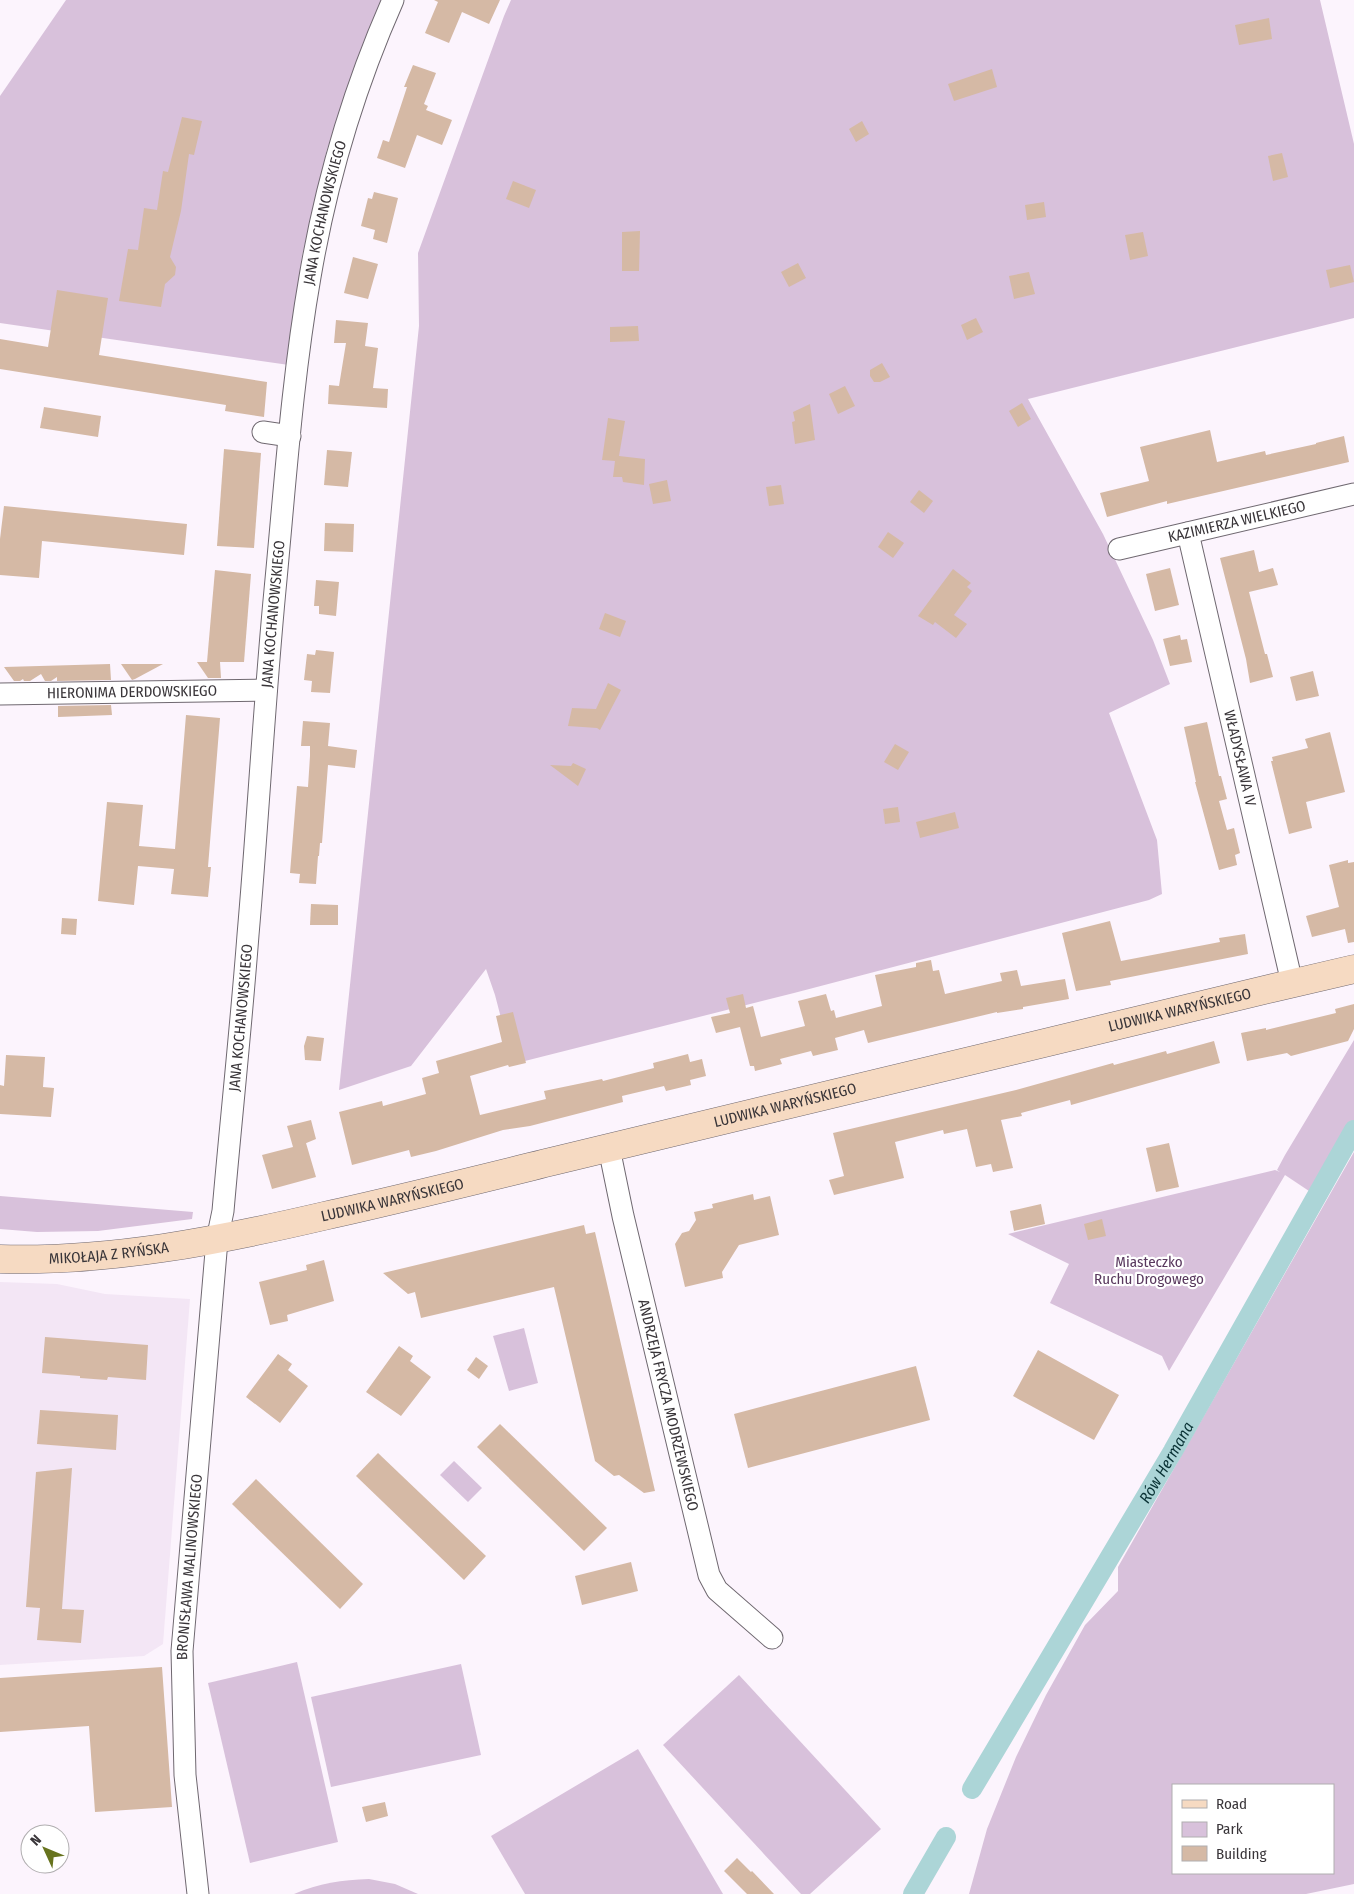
<svg xmlns="http://www.w3.org/2000/svg" width="1354" height="1894" font-family="'Fira Sans Condensed',sans-serif">
	<style>
		.built { fill: #f3e6f5 }
		.green { fill: #d8c1db; fill-rule: evenodd }
		.lines { fill: none; stroke-linecap: round; stroke-linejoin: round }
		.canal { stroke: #acd5d7; stroke-width: 20 }
		.building { fill: #d5b9a5 }
		.street-casing { stroke: #6f6870; stroke-width: 23 }
		.secondary-casing { stroke: #6f6870; stroke-width: 29 }
		.street { stroke: #fff; stroke-width: 21 }
		.secondary { stroke: #f6dac2; stroke-width: 28 }
		.labels { text-anchor: middle; stroke-width: 4.5; stroke-linejoin: round; paint-order: stroke }
		.street-label { font-size: 15px; fill: #393539; stroke: #fff }
		.park-label { font-size: 15px; fill: #58385d; stroke: #fff }
		.water-label { font-size: 16px; font-style: italic; fill: #083134; stroke: #fff }
	</style>
	<rect width="100%" height="100%" fill="#fcf4fd"/>
	<!-- built -->
	<polygon class="built" points="0,1282 57,1284 105,1294 190,1299 163,1644 144,1656 0,1665"/>
	<!-- green -->
	<g class="green">
		<polygon points="66,0 384,0 327,149 302,256 289,365 0,323 0,96"/>
		<polygon points="511,0 1320,0 1354,144 1354,318 1028,399 1103,534 1153,640 1170,684 1109,713 1157,840 1162,894 1149,900 794,993 513,1064 495,995 486,969 411,1066 339,1090 419,326 418,253 504,16"/>
		<polygon points="1354,1040 1354,1133 1315,1195 1285,1175 1169,1371 1162,1356 1050,1303 1069,1264 1008,1234 1275,1170 1280,1172 1277,1170 1285,1155"/>
		<path d="M1354,1152V1884L1306,1894H969L987,1829L1016,1757L1046,1695L1085,1625L1118,1591V1567ZM1173,1785H1333V1873H1173Z"/>
		<polygon points="0,1196 193,1212 192,1219 98,1231 37,1232 0,1229"/>
		<polygon points="524,1328 538,1383 509,1391 493,1336"/>
		<polygon points="454,1461 482,1488 468,1502 440,1475"/>
		<polygon points="297,1662 338,1842 250,1863 208,1683"/>
		<polygon points="461,1664 481,1755 331,1787 311,1697"/>
		<polygon points="739,1675 881,1829 810,1894 801,1894 663,1745"/>
		<polygon points="638,1749 723,1894 525,1894 491,1836"/>
		<path d="M369,1879L395,1884L418,1894H294C319,1883 342,1880 369,1879Z"/>
	</g>
	<g class="lines">
		<!-- canal -->
		<g class="canal">
			<path id="s1" d="M972,1789L1173,1451L1354,1130"/>
			<polyline points="913,1894 946,1837"/>
		</g>
	</g>
	<!-- building -->
	<g class="building">
		<polygon points="434,0 500,0 489,24 462,12 449,43 425,33 438,2"/>
		<polygon points="1269,18 1272,39 1239,45 1235,25"/>
		<polygon points="413,65 436,73 424,104 428,106 426,110 452,120 442,145 417,135 405,168 377,158 383,140 389,142 407,87 404,87"/>
		<polygon points="992,69 997,87 954,101 948,84"/>
		<polygon points="182,117 202,121 194,155 189,154 181,211 170,257 176,267 175,275 165,284 161,307 119,301 128,249 138,250 144,208 157,210 163,171 168,172"/>
		<polygon points="862,121 869,134 856,142 849,129"/>
		<polygon points="1282,153 1288,177 1273,181 1268,156"/>
		<polygon points="513,181 536,190 529,208 506,199"/>
		<polygon points="374,192 398,198 387,243 373,239 375,230 361,226 368,198 372,199"/>
		<polygon points="1044,202 1046,217 1027,220 1025,205"/>
		<polygon points="640,231 639,271 622,271 622,232"/>
		<polygon points="1143,232 1148,256 1130,260 1125,235"/>
		<polygon points="353,257 378,264 368,299 344,293"/>
		<polygon points="798,263 806,278 789,287 781,272"/>
		<polygon points="1350,265 1354,282 1330,288 1326,270"/>
		<polygon points="1029,272 1035,294 1014,299 1009,276"/>
		<polygon points="57,290 108,298 99,355 267,382 264,417 225,411 226,405 0,369 0,339 48,347"/>
		<polygon points="976,318 983,332 967,340 961,325"/>
		<polygon points="336,320 368,323 365,346 378,348 373,388 388,389 387,408 328,404 329,385 339,386 346,343 334,343"/>
		<polygon points="638,326 639,341 610,342 610,327"/>
		<polygon points="882,363 890,377 880,382 874,382 870,376 870,370"/>
		<polygon points="845,386 855,406 838,414 829,394"/>
		<polygon points="1022,403 1031,419 1018,427 1009,411"/>
		<polygon points="810,404 815,440 795,444 792,422 795,421 793,412"/>
		<polygon points="44,407 101,416 98,437 40,428"/>
		<polygon points="608,418 625,421 619,456 645,459 644,485 623,482 622,477 613,477 615,461 602,460"/>
		<polygon points="1210,430 1217,462 1265,451 1266,455 1316,444 1316,443 1344,436 1349,462 1167,504 1167,501 1107,517 1100,493 1149,481 1140,447"/>
		<polygon points="224,449 261,453 254,548 217,546"/>
		<polygon points="327,450 352,452 348,487 324,485"/>
		<polygon points="667,480 671,501 653,504 649,484"/>
		<polygon points="781,485 784,504 769,506 766,487"/>
		<polygon points="919,490 933,501 924,513 910,502"/>
		<polygon points="4,506 187,524 184,555 42,541 39,578 0,575 0,539"/>
		<polygon points="325,523 354,524 353,552 324,551"/>
		<polygon points="888,532 904,543 893,558 878,547"/>
		<polygon points="1254,550 1259,572 1273,568 1278,585 1249,592 1265,654 1267,654 1273,677 1250,683 1246,659 1220,558"/>
		<polygon points="1170,568 1179,605 1155,611 1146,574"/>
		<polygon points="953,569 971,583 967,587 972,591 954,615 967,624 956,638 935,622 933,625 918,616"/>
		<polygon points="215,570 251,574 244,662 207,662"/>
		<polygon points="316,580 339,582 336,616 319,614 319,606 314,606"/>
		<polygon points="605,613 626,621 620,637 599,629"/>
		<polygon points="1180,635 1181,640 1187,639 1192,662 1170,666 1163,639"/>
		<polygon points="316,650 334,652 330,693 311,692 312,681 304,680 307,654 315,655"/>
		<polygon points="197,662 220,662 221,678 208,678"/>
		<polygon points="110,664 111,680 57,681 57,677 51,681 45,681 41,674 30,681 24,681 23,679 20,681 14,681 4,667"/>
		<polygon points="121,664 163,664 135,679 132,680"/>
		<polygon points="1313,671 1319,696 1296,701 1290,677"/>
		<polygon points="608,683 621,690 600,730 597,728 568,726 572,708 596,709"/>
		<polygon points="111,705 112,715 58,717 58,706"/>
		<polygon points="186,715 220,718 208,867 211,867 208,897 171,894 174,869 138,866 134,905 98,901 107,802 143,805 139,846 175,849"/>
		<polygon points="303,721 330,723 328,746 357,750 355,768 328,765 322,843 320,843 319,856 318,856 316,884 299,883 300,874 290,873 297,786 308,787 310,756 310,746 301,746"/>
		<polygon points="1207,722 1219,776 1221,776 1227,799 1219,801 1227,830 1234,828 1240,853 1235,855 1237,865 1219,870 1195,782 1196,782 1184,727"/>
		<polygon points="1330,732 1345,792 1306,802 1312,828 1289,834 1271,761 1273,761 1272,757 1308,748 1305,739"/>
		<polygon points="895,744 909,752 898,770 884,762"/>
		<polygon points="573,763 586,769 578,786 550,765 571,766"/>
		<polygon points="898,807 900,822 885,824 883,809"/>
		<polygon points="955,812 959,828 920,838 916,822"/>
		<polygon points="1348,860 1348,863 1354,862 1354,942 1348,943 1345,929 1312,937 1306,916 1339,907 1329,865"/>
		<polygon points="311,904 338,905 338,925 310,925"/>
		<polygon points="62,918 77,919 76,935 61,934"/>
		<polygon points="1110,921 1121,961 1220,942 1219,938 1245,934 1248,954 1110,981 1111,985 1076,991 1062,933"/>
		<polygon points="931,960 933,971 939,970 945,994 1002,981 1000,973 1017,970 1021,986 1065,979 1069,999 1023,1007 1023,1009 997,1013 997,1012 868,1043 864,1030 835,1038 838,1050 813,1056 811,1051 780,1059 782,1064 755,1071 754,1066 750,1066 740,1027 716,1033 711,1017 730,1013 726,998 743,994 746,1008 753,1006 761,1037 805,1026 798,1001 826,994 831,1011 834,1010 836,1018 882,1006 875,975 916,967 916,963"/>
		<polygon points="1354,1004 1354,1029 1348,1041 1291,1056 1287,1053 1247,1061 1241,1033 1266,1028 1266,1030 1336,1013 1335,1009"/>
		<polygon points="513,1012 526,1063 509,1067 508,1065 470,1076 480,1115 546,1099 544,1091 602,1079 603,1081 654,1068 653,1063 688,1054 690,1062 702,1059 706,1076 690,1080 691,1085 666,1091 664,1086 622,1096 623,1102 530,1126 503,1130 436,1151 411,1157 409,1150 352,1165 339,1112 382,1101 383,1106 426,1094 422,1078 439,1073 436,1061 502,1042 496,1016"/>
		<polygon points="307,1036 324,1038 321,1061 305,1060 304,1046"/>
		<polygon points="1214,1041 1220,1063 1071,1105 1070,1100 1021,1113 1022,1116 1001,1120 1013,1168 993,1172 991,1164 976,1167 967,1129 944,1134 943,1130 895,1142 904,1178 834,1195 829,1180 844,1176 833,1133 1016,1090 1113,1063 1114,1065 1166,1051 1167,1054"/>
		<polygon points="6,1055 45,1057 43,1087 54,1088 51,1117 0,1114 0,1085 4,1086"/>
		<polygon points="311,1120 316,1139 304,1144 306,1143 316,1177 272,1189 262,1155 293,1147 287,1126"/>
		<polygon points="1169,1143 1179,1187 1156,1192 1146,1148"/>
		<polygon points="753,1194 754,1200 770,1196 779,1235 739,1245 722,1272 723,1278 685,1287 675,1244 682,1233 689,1231 696,1220 694,1212 713,1208 712,1204"/>
		<polygon points="1041,1204 1045,1224 1014,1231 1010,1211"/>
		<polygon points="1102,1219 1106,1236 1088,1240 1084,1224"/>
		<polygon points="584,1225 586,1234 595,1232 655,1491 644,1493 619,1475 614,1476 595,1461 554,1287 421,1318 415,1292 408,1294 383,1273"/>
		<polygon points="324,1260 334,1301 287,1315 288,1321 270,1325 259,1282 307,1270 306,1265"/>
		<polygon points="45,1337 148,1345 146,1380 108,1377 107,1380 80,1378 80,1376 42,1373"/>
		<polygon points="399,1346 413,1356 410,1361 431,1377 401,1416 366,1392"/>
		<polygon points="1038,1350 1119,1395 1094,1440 1013,1396"/>
		<polygon points="278,1354 292,1364 288,1370 308,1386 280,1423 246,1397"/>
		<polygon points="476,1357 488,1366 479,1379 467,1370"/>
		<polygon points="916,1366 930,1420 748,1468 734,1414"/>
		<polygon points="40,1410 118,1415 116,1450 37,1444"/>
		<polygon points="500,1424 607,1528 584,1551 477,1447"/>
		<polygon points="378,1453 486,1556 464,1580 356,1476"/>
		<polygon points="72,1468 62,1609 84,1610 81,1643 37,1640 40,1608 26,1607 36,1472"/>
		<polygon points="256,1479 363,1584 340,1609 232,1504"/>
		<polygon points="631,1562 638,1591 582,1605 575,1576"/>
		<polygon points="162,1667 172,1807 95,1812 89,1726 0,1732 0,1678"/>
		<polygon points="385,1802 388,1816 366,1822 362,1807"/>
		<polygon points="737,1858 751,1872 752,1871 774,1894 747,1894 724,1871"/>
	</g>
	<g class="lines">
		<defs>
			<g id="street">
				<polyline points="263,432 290,436"/>
				<path id="s2" d="M1188,533L1292,983"/>
				<path id="s3" d="M1119,549L1354,494"/>
				<path id="s4" d="M0,694L266,690"/>
				<path id="s5" d="M609,1148L623,1216L709,1575L717,1590L772,1638"/>
				<path id="s6" d="M198,1894L185,1775L182,1651L217,1240L223,1211C231,1119 241,1027 248,935C258,820 264,705 275,590C285,486 292,380 310,277C326,183 354,88 393,0"/>
			</g>
			<g id="secondary">
				<path id="s7" d="M0,1259C110,1262 217,1241 324,1216C401,1199 477,1180 554,1161C821,1097 1087,1031 1354,969"/>
			</g>
		</defs>
		<!-- street casing -->
		<use href="#street" class="street-casing"/>
		<!-- secondary casing -->
		<use href="#secondary" class="secondary-casing"/>
		<!-- street -->
		<use href="#street" class="street"/>
		<!-- secondary -->
		<use href="#secondary" class="secondary"/>
	</g>
	<g class="labels">
		<!-- street labels -->
		<g class="street-label">
			<text dy="5" stroke="none"><textPath href="#s6" startOffset="1690">JANA KOCHANOWSKIEGO</textPath></text>
			<text dy="5" stroke="none"><textPath href="#s3" startOffset="121">KAZIMIERZA WIELKIEGO</textPath></text>
			<text dy="5" stroke="none"><textPath href="#s6" startOffset="1285">JANA KOCHANOWSKIEGO</textPath></text>
			<text dy="5" stroke="none"><textPath href="#s4" startOffset="132">HIERONIMA DERDOWSKIEGO</textPath></text>
			<text dy="5" stroke="none"><textPath href="#s2" startOffset="231">WŁADYSŁAWA IV</textPath></text>
			<text dy="5" stroke="none"><textPath href="#s7" startOffset="1208">LUDWIKA WARYŃSKIEGO</textPath></text>
			<text dy="5" stroke="none"><textPath href="#s6" startOffset="880">JANA KOCHANOWSKIEGO</textPath></text>
			<text dy="5" stroke="none"><textPath href="#s7" startOffset="802">LUDWIKA WARYŃSKIEGO</textPath></text>
			<text dy="5" stroke="none"><textPath href="#s7" startOffset="398">LUDWIKA WARYŃSKIEGO</textPath></text>
			<text dy="5" stroke="none"><textPath href="#s7" startOffset="109">MIKOŁAJA Z RYŃSKA</textPath></text>
			<text dy="5" stroke="none"><textPath href="#s5" startOffset="264">ANDRZEJA FRYCZA MODRZEWSKIEGO</textPath></text>
			<text dy="5" stroke="none"><textPath href="#s6" startOffset="328">BRONISŁAWA MALINOWSKIEGO</textPath></text>
		</g>
		<!-- park labels -->
		<g class="park-label">
			<text x="1149" y="1267">Miasteczko<tspan x="1149" dy="17">Ruchu Drogowego</tspan></text>
		</g>
		<!-- water labels -->
		<g class="water-label">
			<text dy="6" stroke="none"><textPath href="#s1" startOffset="380">Rów Hermana</textPath></text>
		</g>
	</g>
	<!-- legend -->
	<rect x="1172" y="1784" width="162" height="90" fill="#ffffff" stroke="#b0aeb0"/>
	<rect x="1182" y="1800" width="25" height="8" fill="#f6dac2" stroke="#b0aeb0"/>
	<text x="1216" y="1809" font-size="15" fill="#393539">Road</text>
	<rect x="1182" y="1822" width="25" height="15" fill="#d8c1db" stroke="#b0aeb0"/>
	<text x="1216" y="1834" font-size="15" fill="#393539">Park</text>
	<rect x="1182" y="1846" width="25" height="15" fill="#d5b9a5" stroke="#b0aeb0"/>
	<text x="1216" y="1859" font-size="15" fill="#393539">Building</text>
	<!-- north arrow -->
	<g transform="translate(45 1849) rotate(314)"><circle r="24" fill="#ffffff" stroke="#b0aeb0"/>
	<path d="M0-4L9 19L0 12L-9 19Z" fill="#67731e"/>
	<text y="-8" font-size="14" font-weight="bold" text-anchor="middle" fill="#393539">N</text>
	</g>
</svg>
